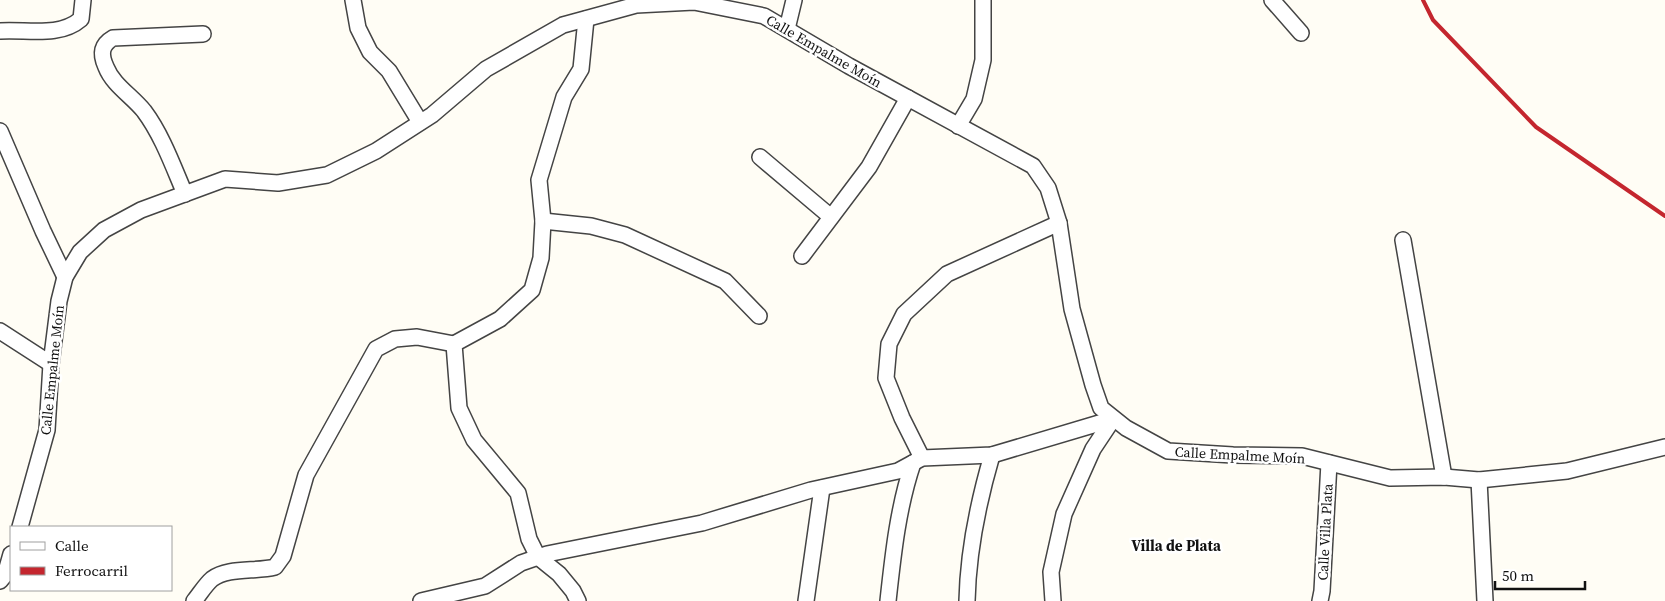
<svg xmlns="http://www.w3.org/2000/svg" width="1665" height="601" font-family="'Source Serif 4',serif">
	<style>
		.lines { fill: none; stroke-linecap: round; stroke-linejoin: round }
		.minor-casing { stroke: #444; stroke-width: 18 }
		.minor { stroke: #fff; stroke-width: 15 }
		.rail { stroke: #c4262e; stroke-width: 4 }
		.labels { text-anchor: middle; stroke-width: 5; stroke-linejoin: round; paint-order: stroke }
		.street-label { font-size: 14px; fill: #111; stroke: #fff }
		.neighbourhood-label { font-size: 15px; font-weight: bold; fill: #111; stroke: #fff }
	</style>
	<rect width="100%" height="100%" fill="#fffdf5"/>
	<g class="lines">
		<defs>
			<g id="minor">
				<polyline points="353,0 358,28 370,52 389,71 420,122"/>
				<polyline points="1272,0 1301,33"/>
				<polyline points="787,29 794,0"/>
				<path d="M0,31C27,29 59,38 81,19L83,0"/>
				<polyline points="958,126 974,99 983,60 983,0"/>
				<polyline points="0,131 43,231 65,277"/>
				<polyline points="760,157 831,217"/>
				<path d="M185,194C173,166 162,135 144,111C132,96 113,85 106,67C100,54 101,45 113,38L203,34"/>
				<polyline points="543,221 591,226 625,235 725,281 759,316"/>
				<polyline points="1403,240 1444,477"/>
				<polyline points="802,256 869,167 908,98"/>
				<polyline points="0,331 51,364"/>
				<polyline points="922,458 902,418 886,378 889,344 904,314 947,274 1059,223"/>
				<polyline points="1479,480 1485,601"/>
				<polyline points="20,527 47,430 51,364 59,301 65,277 80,252 104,230 141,210 225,179 278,183 327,175 376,151 432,115 486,69 563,25 636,5 694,2 764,16 849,66 1033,166 1048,188 1059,223 1072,309 1093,385 1101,408 1126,428 1168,451 1233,455 1302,456 1390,478 1444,477 1479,480 1567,471 1665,447"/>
				<polyline points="0,581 5,575 11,554"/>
				<path d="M194,601C200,594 205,585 212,579C228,567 255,572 275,567L283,556L306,475L376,349L395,339L417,337L454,344"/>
				<polyline points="421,601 485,586 521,563 547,554 702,523 811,490 898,471 922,458 992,455 1113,419"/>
				<polyline points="578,601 573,591 559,574 538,557 529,539 518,493 474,440 459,408 454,344 500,319 532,290 541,258 543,221 539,180 564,97 581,69 586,19"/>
				<polyline points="806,601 822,488"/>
				<path d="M888,601C893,555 898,507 913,463"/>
				<path d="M967,601C968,551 978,503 992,455"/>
				<polyline points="1053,601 1051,572 1064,514 1093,449 1113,419"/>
				<polyline points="1320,601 1322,591 1329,463"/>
			</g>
		</defs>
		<!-- minor casing -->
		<use href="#minor" class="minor-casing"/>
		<!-- minor -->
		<use href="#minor" class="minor"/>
		<!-- rail -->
		<polyline class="rail" points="1423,0 1433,20 1536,127 1665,216"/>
	</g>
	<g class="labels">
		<!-- street labels -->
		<g class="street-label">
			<text transform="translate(824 51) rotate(30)" y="5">Calle Empalme Moín</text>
			<text transform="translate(52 370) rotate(-84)" y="5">Calle Empalme Moín</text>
			<text transform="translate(1240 455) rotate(3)" y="5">Calle Empalme Moín</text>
			<text transform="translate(1325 532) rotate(-87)" y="5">Calle Villa Plata</text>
		</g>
		<!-- neighbourhood labels -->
		<g class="neighbourhood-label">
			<text x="1176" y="551">Villa de Plata</text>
		</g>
	</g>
	<!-- legend -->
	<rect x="10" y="526" width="162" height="65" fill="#ffffff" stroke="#a0a0a0"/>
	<rect x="20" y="542" width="25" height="8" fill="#ffffff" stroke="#a0a0a0"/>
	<text x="55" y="551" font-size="15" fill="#111111">Calle</text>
	<rect x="20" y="567" width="25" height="8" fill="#c4262e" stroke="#a0a0a0"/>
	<text x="55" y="576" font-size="15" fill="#111111">Ferrocarril</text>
	<!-- scale -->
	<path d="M1495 581v8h90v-8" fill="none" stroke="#111111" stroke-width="2.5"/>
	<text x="1502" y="581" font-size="15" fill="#111111" stroke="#ffffff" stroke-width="4" paint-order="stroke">50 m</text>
</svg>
